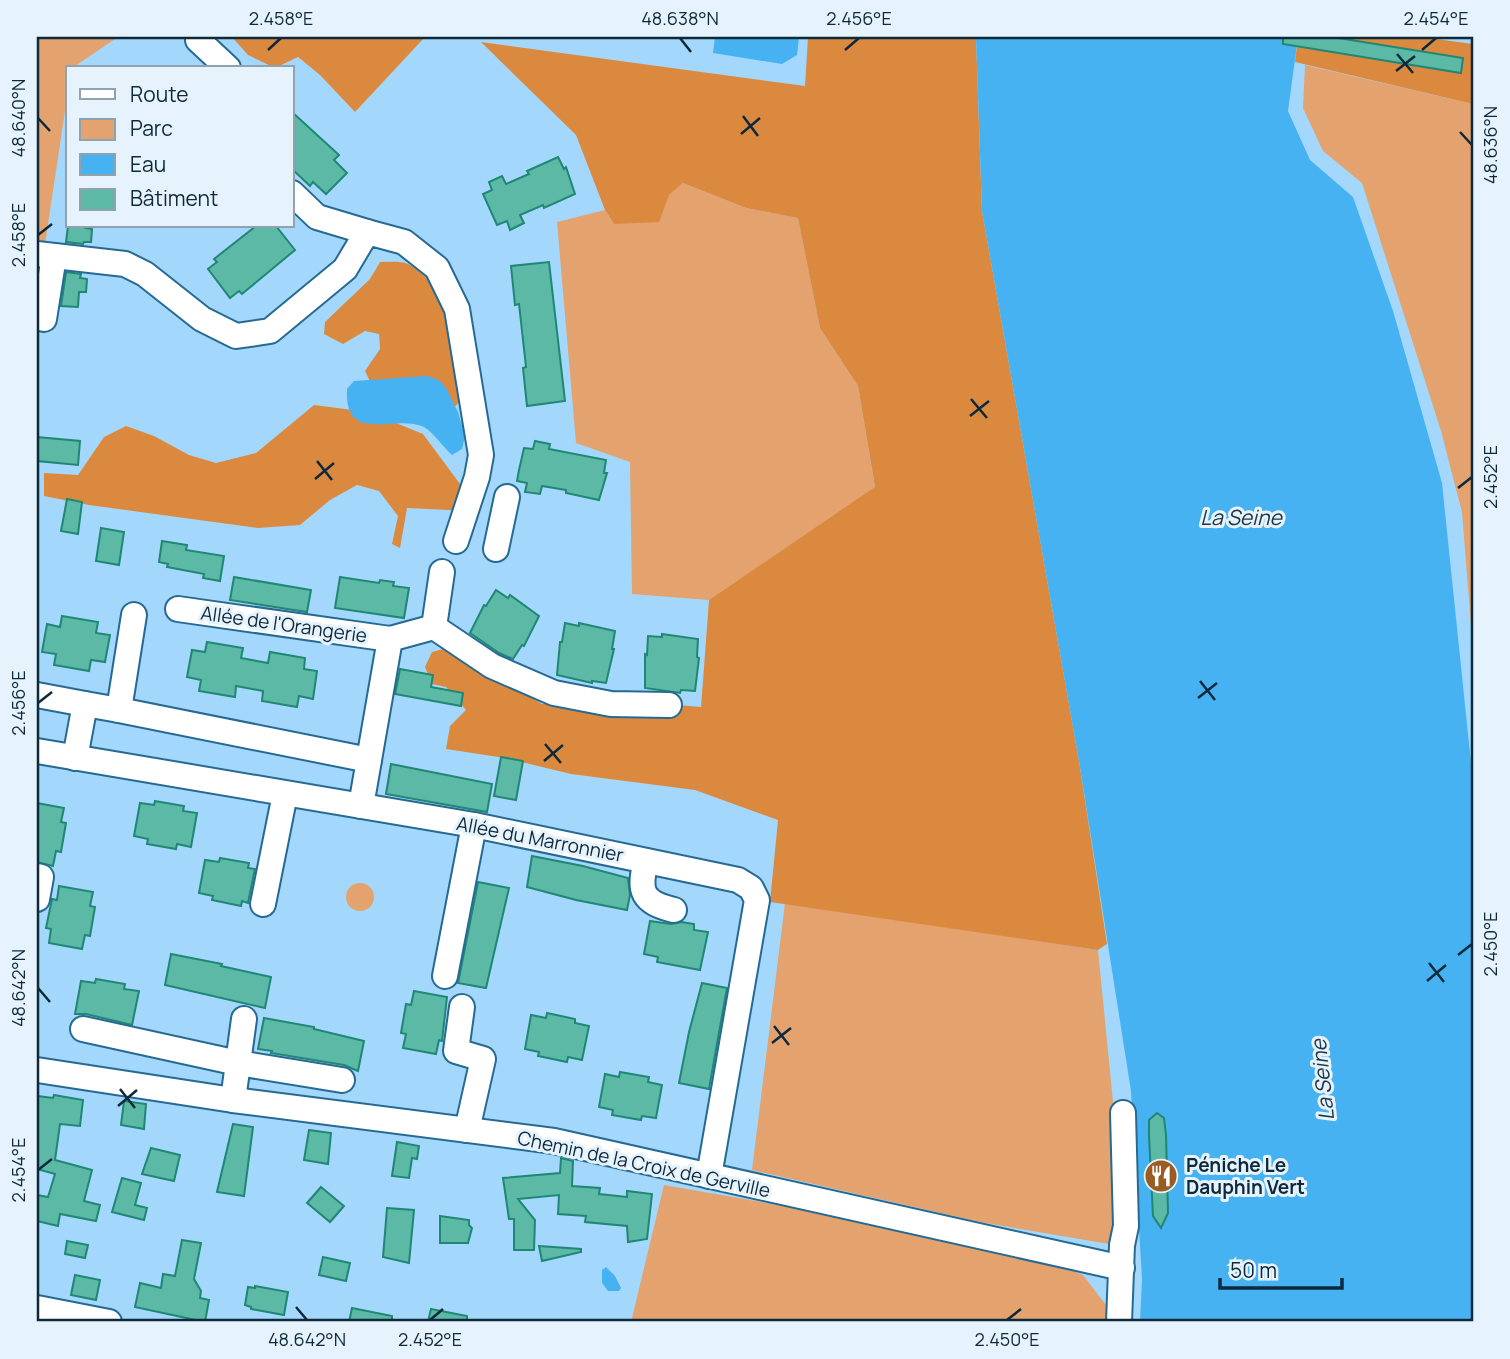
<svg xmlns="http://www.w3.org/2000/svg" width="1510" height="1359" font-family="Manrope,sans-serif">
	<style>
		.green { fill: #e3a26e }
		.forest { fill: #dc8940 }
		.water { fill: #47b2f2 }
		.building { fill: #5bb9a6; stroke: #208675; stroke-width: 2 }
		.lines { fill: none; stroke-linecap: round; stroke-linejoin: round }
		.minor-casing { stroke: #266a93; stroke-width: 28 }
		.minor { stroke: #fff; stroke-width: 24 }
		.ticks { fill: none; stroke: #0d293b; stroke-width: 2.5 }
		.labels { text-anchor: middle; stroke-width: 6; stroke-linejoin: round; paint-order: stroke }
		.street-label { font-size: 19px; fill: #0d293b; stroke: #e6f3fc }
		.poi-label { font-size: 19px; font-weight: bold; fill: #0d293b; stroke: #e6f3fc; text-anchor: start }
		.water-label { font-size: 21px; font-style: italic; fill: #203746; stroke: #e6f3fc }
		.neatline { fill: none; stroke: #0d293b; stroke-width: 2.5 }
		.ticks-label { font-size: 18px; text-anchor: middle; fill: #0d293b }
	</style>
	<rect width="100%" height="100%" fill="#a3d8fc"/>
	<!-- green -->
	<g class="green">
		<polygon points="40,37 118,37 72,68 68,68 68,91 45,244 37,243 37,40"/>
		<polygon points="1305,65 1473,104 1473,651 1462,512 1441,431 1362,183 1323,151 1303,108"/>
		<polygon points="683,183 746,208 798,218 820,328 858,386 875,488 709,600 632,594 630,462 576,443 557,222 605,210 614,224 669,195"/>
		<circle cx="360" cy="897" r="14"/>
		<polygon points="785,903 1098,950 1123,1203 1109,1244 980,1222 752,1170"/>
		<polygon points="664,1185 858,1219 1053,1263 1083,1275 1112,1313 1111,1322 631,1322"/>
	</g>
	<!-- forest -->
	<g class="forest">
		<polygon points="232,37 425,37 355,112 320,75 298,57 275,68 248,55"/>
		<polygon points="808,37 976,37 982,211 1079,761 1107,944 1098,950 770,902 778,820 695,790 571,774 505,758 446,749 450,726 466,710 446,687 432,684 425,667 432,652 447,648 542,704 575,704 608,699 701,707 709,600 875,487 858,386 820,328 798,218 746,208 683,183 669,195 659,222 614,224 605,210 576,135 481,42 805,86"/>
		<polygon points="1298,37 1421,37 1473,44 1473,104 1295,62"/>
		<path d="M380,262C389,262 401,261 408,264C454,288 456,353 465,397L452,409L376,394L365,371L380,349L379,334L365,331L343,344L324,334L325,322L370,279Z"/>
		<polygon points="314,405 369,412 423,434 463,488 470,511 407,508 400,548 392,544 398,516 379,491 357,485 330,500 300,525 258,528 89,505 44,496 44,473 78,475 104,437 126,426 154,436 189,455 216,463 256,453"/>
	</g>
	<!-- water -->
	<g class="water">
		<polygon points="715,37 799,37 797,55 782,64 713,53"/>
		<polygon points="976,37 1298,37 1288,111 1310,160 1353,197 1393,311 1442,483 1473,782 1473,1322 1140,1322 1142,1279 1131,1091 1079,761 982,211"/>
		<path d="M427,376L439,380L446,388L458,412L465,436L462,449L452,455C443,447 434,433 424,427C395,413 344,446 347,389L354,381Z"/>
		<polygon points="606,1267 615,1276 621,1288 619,1291 608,1291 602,1283 602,1270"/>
	</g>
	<!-- building -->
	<g class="building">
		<polygon points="1283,37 1332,37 1463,58 1461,73 1283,44"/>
		<polygon points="292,112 339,155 334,160 347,173 326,194 313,182 310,186 292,169"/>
		<polygon points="558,157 564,169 566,167 575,194 544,208 543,205 520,215 524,223 510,230 507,221 497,225 483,194 492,190 489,182 502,176 506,184 529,174 527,171"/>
		<polygon points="68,226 85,226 85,228 92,229 91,242 84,242 83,244 66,242"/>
		<polygon points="256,226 276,226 295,250 242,294 239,291 230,298 208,269 217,262 214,259"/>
		<polygon points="549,262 565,401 527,406 523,368 526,367 519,304 515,305 511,266"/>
		<polygon points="66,272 81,274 80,278 87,279 86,292 79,292 78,307 61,306"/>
		<polygon points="37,437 80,441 78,465 37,461"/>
		<polygon points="535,441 550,444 549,449 606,460 604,473 607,473 599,500 566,493 566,490 542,486 540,494 525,492 527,483 517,481 519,470 524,448 533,449"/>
		<polygon points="67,499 82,502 78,534 61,531"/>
		<polygon points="101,528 124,532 119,565 96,561"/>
		<polygon points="162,541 187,545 186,550 224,556 220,581 203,578 204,574 167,567 168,564 159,562"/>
		<polygon points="234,577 311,590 307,612 230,600"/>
		<polygon points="340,577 379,583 380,580 394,582 393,586 409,588 404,618 335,608"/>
		<polygon points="496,590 508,598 510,595 539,616 524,646 522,645 513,659 499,653 470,633 484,605 486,606"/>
		<polygon points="62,616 98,622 96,633 110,635 105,662 91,660 89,671 54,665 56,654 42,652 47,624 60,627"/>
		<polygon points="565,623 579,626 579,623 615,631 612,649 614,649 606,683 592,681 592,683 557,675 560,642 562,642"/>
		<polygon points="662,634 698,639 697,657 699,658 695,691 681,690 680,693 645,688 645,654 647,655 648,636 662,637"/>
		<polygon points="207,642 243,648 241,658 268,663 270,652 305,658 304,669 317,671 313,699 299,696 297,707 262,701 263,691 236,686 235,697 199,691 201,680 187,677 192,650 205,652"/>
		<polygon points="400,669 433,675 431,687 463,693 461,706 395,694"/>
		<polygon points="501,757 523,761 516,800 494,796"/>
		<polygon points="391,764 492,784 487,812 386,794"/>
		<polygon points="155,801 184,806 183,811 197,813 191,847 177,844 176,849 147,844 148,839 134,836 140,803 154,805"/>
		<polygon points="37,803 64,808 61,822 66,823 61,852 56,851 53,866 37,862"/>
		<polygon points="532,856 583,866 628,878 630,895 627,910 576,900 527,887"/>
		<polygon points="220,858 249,863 248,868 255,869 248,903 242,901 241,906 212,900 213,896 199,893 205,860 219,862"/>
		<polygon points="478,882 509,888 486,988 458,983"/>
		<polygon points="59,886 93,892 90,906 95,907 90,936 85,935 82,949 49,943 51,929 46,928 52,899 57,900"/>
		<polygon points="650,921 671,924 682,922 694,924 694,930 708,932 700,970 657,962 658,957 644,954"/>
		<polygon points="171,954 222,964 221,966 271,977 265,1008 165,985"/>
		<polygon points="96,979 125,984 124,989 139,991 132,1025 86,1014 75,1014 81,981 95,983"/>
		<polygon points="702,983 727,988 709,1089 679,1083 689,1032"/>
		<polygon points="414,991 447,997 442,1041 439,1040 436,1054 403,1048 406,1034 401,1033 406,1004 411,1005"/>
		<polygon points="547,1013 575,1019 575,1023 589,1026 582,1060 568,1057 567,1062 538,1056 539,1052 525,1049 531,1015 546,1018"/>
		<polygon points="264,1018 314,1027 314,1029 364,1041 358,1071 344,1065 271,1053 272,1051 258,1049"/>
		<polygon points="620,1072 649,1077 648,1082 662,1085 656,1118 642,1116 641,1120 612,1115 613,1110 599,1107 605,1074 619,1077"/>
		<polygon points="54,1095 83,1100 80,1126 60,1124 55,1160 92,1170 84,1201 100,1205 96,1221 60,1214 58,1226 37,1221 37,1195 48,1197 55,1174 37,1169 37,1096 53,1098"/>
		<polygon points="124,1101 146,1104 144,1129 121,1125"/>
		<polygon points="1157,1113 1164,1118 1166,1135 1168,1213 1161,1228 1153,1216 1149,1136 1149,1120"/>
		<polygon points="233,1124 253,1127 244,1196 217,1192"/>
		<polygon points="309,1130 331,1133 328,1164 304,1160"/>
		<polygon points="397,1142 419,1146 417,1159 412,1158 409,1178 392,1176"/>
		<polygon points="151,1148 180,1155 174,1181 142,1174"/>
		<polygon points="561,1158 573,1161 572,1186 600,1188 599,1194 627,1197 627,1191 652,1194 647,1239 628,1242 627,1226 585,1222 586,1216 558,1214 559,1195 518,1199 535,1220 534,1250 514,1250 514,1219 509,1219 503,1178 560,1173"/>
		<polygon points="122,1178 141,1183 135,1205 147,1208 144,1220 112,1212"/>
		<polygon points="321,1187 344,1206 330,1222 307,1203"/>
		<polygon points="387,1208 414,1210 409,1263 383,1257"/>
		<polygon points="440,1216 469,1220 469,1225 472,1228 468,1243 440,1243"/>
		<polygon points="182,1240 201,1243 194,1279 201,1291 200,1298 209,1300 205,1322 135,1307 140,1283 161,1288 163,1274 175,1276"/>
		<polygon points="67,1241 88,1245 85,1258 65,1254"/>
		<polygon points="539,1246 581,1249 581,1252 542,1261"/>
		<polygon points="323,1257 350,1263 346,1281 319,1275"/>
		<polygon points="75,1275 100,1280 96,1300 71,1295"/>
		<polygon points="255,1286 288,1292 284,1315 251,1309 251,1307 245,1305 248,1287 255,1288"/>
		<polygon points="352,1308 392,1316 392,1322 349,1322"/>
		<polygon points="431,1309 467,1316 467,1322 428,1322"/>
	</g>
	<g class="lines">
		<defs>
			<g id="minor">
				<polyline points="198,40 228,68"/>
				<polyline points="292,193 317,217 367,232"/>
				<polyline points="37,254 125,264 145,274 202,319 236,336 270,331 345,269 367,232 404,242 437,268 457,309 481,455 477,477 456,541"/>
				<polyline points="44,319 54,256"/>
				<polyline points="496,549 507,497"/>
				<polyline points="178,609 390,639"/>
				<polyline points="434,627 492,666 554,693 611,704 669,705"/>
				<polyline points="37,695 85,704"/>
				<polyline points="119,710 369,760"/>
				<polyline points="37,751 474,825 738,880 751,888 757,900 709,1176"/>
				<polyline points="75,758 85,704 119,710 134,615"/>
				<polyline points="361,806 390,639 434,627 442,572"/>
				<path d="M646,861C638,892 642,902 674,910"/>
				<polyline points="37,876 41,877 37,899"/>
				<polyline points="263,904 285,794"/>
				<polyline points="445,976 474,825"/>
				<polyline points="462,1007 456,1051 483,1059 467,1130"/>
				<polyline points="83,1029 238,1063 342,1080"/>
				<polyline points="37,1070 233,1100 554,1141 1122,1268"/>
				<polyline points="233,1100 244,1019"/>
				<polyline points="37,1308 109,1322"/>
				<polyline points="1119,1322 1122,1245 1126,1226 1123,1113"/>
			</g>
		</defs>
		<!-- minor casing -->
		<use href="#minor" class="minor-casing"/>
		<!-- minor -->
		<use href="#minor" class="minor"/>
	</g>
	<!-- ticks -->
	<path class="ticks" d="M680,38L691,52M268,50L281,38M845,50L859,38M1422,50L1436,38M1397,54L1413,73M1396,71L1415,56M743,116L758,136M38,118L50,131M1460,132L1472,145M741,134L760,118M38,235L52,224M971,399L987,418M970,416L989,401M317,461L332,480M315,479L334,463M1458,488L1472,477M1200,681L1215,700M1198,698L1217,683M38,703L52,692M545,744L561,763M544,761L563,745M1458,955L1472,944M1429,963L1444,982M1427,981L1446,965M38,988L50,1002M774,1026L789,1045M772,1043L791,1028M120,1089L135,1108M118,1106L137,1090M38,1170L52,1159M296,1307L307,1320M430,1320L443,1309M1007,1320L1021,1309"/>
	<!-- icons -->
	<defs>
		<symbol id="restaurant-disc" viewBox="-11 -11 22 22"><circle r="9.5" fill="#9b5c24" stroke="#e6f3fc"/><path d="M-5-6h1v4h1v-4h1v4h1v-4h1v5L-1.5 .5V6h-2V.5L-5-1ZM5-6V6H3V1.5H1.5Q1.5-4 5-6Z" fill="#fff"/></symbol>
	</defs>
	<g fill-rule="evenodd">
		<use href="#restaurant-disc" x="1142" y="1157" width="38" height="38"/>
	</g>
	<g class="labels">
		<!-- street labels -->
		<g class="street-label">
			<text transform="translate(284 624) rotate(8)" y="7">Allée de l'Orangerie</text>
			<text transform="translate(540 839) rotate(11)" y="7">Allée du Marronnier</text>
			<text transform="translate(644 1164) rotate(12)" y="7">Chemin de la Croix de Gerville</text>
		</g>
		<!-- poi labels -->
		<g class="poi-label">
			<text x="1186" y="1172">Péniche Le<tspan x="1186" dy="22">Dauphin Vert</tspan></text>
		</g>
		<!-- water labels -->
		<g class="water-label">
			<text x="1241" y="525">La Seine</text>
			<text transform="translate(1323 1080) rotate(-96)" y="7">La Seine</text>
		</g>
	</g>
	<!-- border -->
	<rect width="1510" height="1359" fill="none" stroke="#e6f3fc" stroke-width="77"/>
	<!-- legend -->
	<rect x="66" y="66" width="228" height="161" fill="#e6f3fc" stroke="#8fa2af" stroke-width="2"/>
	<rect x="80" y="89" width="35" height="10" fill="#ffffff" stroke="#8fa2af" stroke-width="2"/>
	<text x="130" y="102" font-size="21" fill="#0d293b">Route</text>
	<rect x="80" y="119" width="35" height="21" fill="#e3a26e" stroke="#8fa2af" stroke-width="2"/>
	<text x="130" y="136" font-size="21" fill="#0d293b">Parc</text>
	<rect x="80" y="154" width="35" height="21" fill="#47b2f2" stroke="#8fa2af" stroke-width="2"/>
	<text x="130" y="172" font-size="21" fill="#0d293b">Eau</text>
	<rect x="80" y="189" width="35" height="21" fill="#5bb9a6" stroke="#8fa2af" stroke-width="2"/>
	<text x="130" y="206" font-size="21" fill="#0d293b">Bâtiment</text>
	<!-- scale -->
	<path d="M1220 1278v10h122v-10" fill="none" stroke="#0d293b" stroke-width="3.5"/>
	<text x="1230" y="1278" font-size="21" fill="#0d293b" stroke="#e6f3fc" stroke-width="5" paint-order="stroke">50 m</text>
	<rect x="38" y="38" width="1434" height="1282" class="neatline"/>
	<g class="ticks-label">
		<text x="281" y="25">2.458°E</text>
		<text x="680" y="25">48.638°N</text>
		<text x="859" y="25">2.456°E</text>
		<text x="1436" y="25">2.454°E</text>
		<text transform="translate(19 118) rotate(-90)" y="6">48.640°N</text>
		<text transform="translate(1491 145) rotate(-90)" y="6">48.636°N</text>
		<text transform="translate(19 235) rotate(-90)" y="6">2.458°E</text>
		<text transform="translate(1491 477) rotate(-90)" y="6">2.452°E</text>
		<text transform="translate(19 703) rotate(-90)" y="6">2.456°E</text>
		<text transform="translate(1491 944) rotate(-90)" y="6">2.450°E</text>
		<text transform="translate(19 988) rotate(-90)" y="6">48.642°N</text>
		<text transform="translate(19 1170) rotate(-90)" y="6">2.454°E</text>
		<text x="307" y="1346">48.642°N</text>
		<text x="430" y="1346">2.452°E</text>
		<text x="1007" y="1346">2.450°E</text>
	</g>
</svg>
